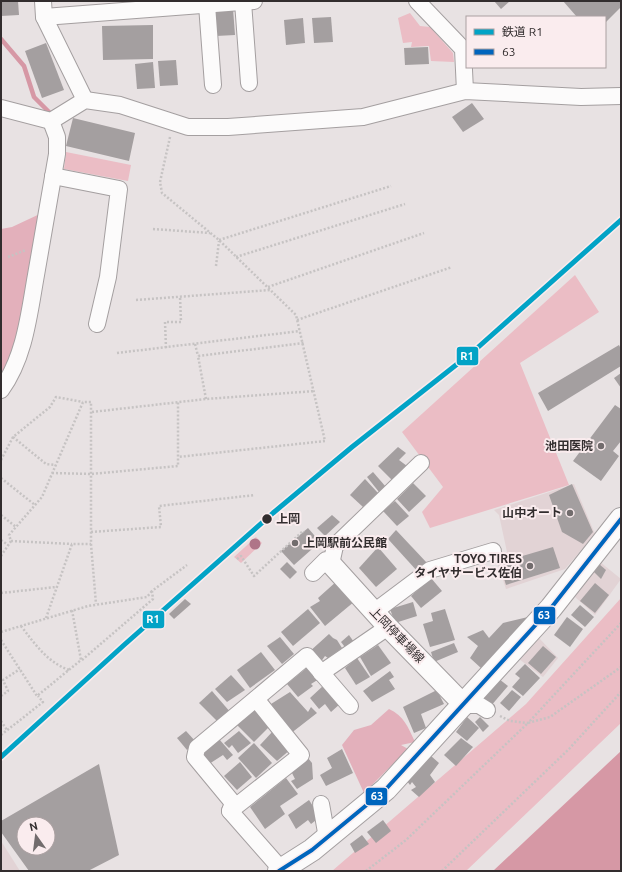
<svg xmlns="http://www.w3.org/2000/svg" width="622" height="872" font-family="Ubuntu,'Noto Sans JP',sans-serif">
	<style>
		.built { fill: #e2d3d5 }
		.green { fill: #ebbdc5 }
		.forest { fill: #e3b0bb }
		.water { fill: #d698a5 }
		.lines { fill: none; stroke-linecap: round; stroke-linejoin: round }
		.stream { stroke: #d698a5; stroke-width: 4.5 }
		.building { fill: #a49fa0; fill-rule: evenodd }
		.minor-casing { stroke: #a49fa0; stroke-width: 18 }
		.major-casing { stroke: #a49fa0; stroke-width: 22 }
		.highway-casing { stroke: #a49fa0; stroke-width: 24 }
		.path { stroke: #c6c3c3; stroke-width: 2.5; stroke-dasharray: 2 2; stroke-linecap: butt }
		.minor { stroke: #fcfbfb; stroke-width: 16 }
		.major { stroke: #fcfbfb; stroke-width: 20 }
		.highway { stroke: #fcfbfb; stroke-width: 22 }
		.bus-1-casing { stroke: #faecee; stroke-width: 7 }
		.bus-1 { stroke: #0065bd; stroke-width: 4 }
		.rail-1-casing { stroke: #faecee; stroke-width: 8 }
		.rail-1 { stroke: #02a3c6; stroke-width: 5 }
		.tree { fill: #af7588 }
		.poi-dot { fill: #726c6d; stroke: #faecee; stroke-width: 1.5 }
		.stop-dot { fill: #322d2e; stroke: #faecee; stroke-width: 1.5 }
		.labels { text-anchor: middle; stroke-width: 4; stroke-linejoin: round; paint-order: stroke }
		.poi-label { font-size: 12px; font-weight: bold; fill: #322d2e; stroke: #faecee; text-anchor: end }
		.stop-label { font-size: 12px; font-weight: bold; fill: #322d2e; stroke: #faecee; text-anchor: start }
		.street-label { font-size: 12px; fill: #322d2e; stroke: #faecee }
		.line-badge { stroke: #faecee; stroke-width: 1.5 }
		.badge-label { font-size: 11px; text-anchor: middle; font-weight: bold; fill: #fff }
	</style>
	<rect width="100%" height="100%" fill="#e8e2e3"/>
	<!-- built -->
	<g class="built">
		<polygon points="574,484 595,534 565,569 506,589 495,556 507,552 499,515 494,510"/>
		<polygon points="600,562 621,579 595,615 574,596"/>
		<polygon points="537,636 558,658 543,677 519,659"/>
		<polygon points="1,841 20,871 1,871"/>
	</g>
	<!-- green -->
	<g class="green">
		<polygon points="410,13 420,26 430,27 453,53 454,62 431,61 429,46 411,47 412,42 403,43 398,18"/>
		<polygon points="66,152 131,165 128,181 64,169"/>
		<polygon points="575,275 599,312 520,363 569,485 430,528 422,512 443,487 402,432"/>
		<polygon points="256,537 262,543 241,563 234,557"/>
		<polygon points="621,598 621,723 466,871 332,871 526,704"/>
	</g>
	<!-- forest -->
	<g class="forest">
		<polygon points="44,212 17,344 1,381 1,229 12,227"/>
		<path d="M389,709C404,716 408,727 415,742L401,745L408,749L364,793L342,745L354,730L371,725Z"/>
	</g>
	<!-- water -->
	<polygon class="water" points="621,751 621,871 493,871"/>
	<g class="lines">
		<!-- stream -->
		<polyline class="stream" points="1,39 24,66 34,97 49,112"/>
	</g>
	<!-- building -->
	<g class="building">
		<polygon points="1,1 18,1 19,15 1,16"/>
		<polygon points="494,1 510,1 501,9"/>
		<polygon points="563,1 621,1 621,7 605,23 605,17 577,17"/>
		<polygon points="233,9 235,35 216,36 214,11"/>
		<polygon points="331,17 333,42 314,43 312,18"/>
		<polygon points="303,18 305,43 286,45 284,20"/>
		<polygon points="153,25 153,59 103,60 102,26"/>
		<polygon points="46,43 64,90 42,98 25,51"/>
		<polygon points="428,47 429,64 405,65 404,48"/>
		<polygon points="176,60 178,85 160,86 158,61"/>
		<polygon points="153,62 155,88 137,89 135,64"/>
		<polygon points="472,103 484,119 463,132 452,117"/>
		<polygon points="73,118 135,133 129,161 66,146"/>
		<polygon points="619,345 621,349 621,366 548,411 538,393"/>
		<polygon points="621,373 621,388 614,378"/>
		<polygon points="615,405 621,409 621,441 613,451 619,456 601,481 573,461"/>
		<polygon points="398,447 406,453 399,460 407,466 392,480 378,466"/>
		<polygon points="373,472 386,487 379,492 367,477"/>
		<polygon points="365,479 378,493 363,507 350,495"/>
		<polygon points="413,483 426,496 409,512 397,499"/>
		<polygon points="572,484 593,532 583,544 562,532 549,495"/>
		<polygon points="395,501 409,516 397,526 383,511"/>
		<polygon points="332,515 340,522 325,536 317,528"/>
		<polygon points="308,528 320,542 294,565 281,551"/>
		<polygon points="396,530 427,563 418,572 388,539"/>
		<polygon points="378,547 397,569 376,587 359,568"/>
		<polygon points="553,547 560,568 506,585 499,563"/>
		<polygon points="287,562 297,572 290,579 280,569"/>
		<polygon points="599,564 606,570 601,579 594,572"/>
		<polygon points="431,578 442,591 421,608 411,596"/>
		<polygon points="337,581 355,601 325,626 310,607 320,601 318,598"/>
		<polygon points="595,583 609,595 595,613 580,601"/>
		<polygon points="185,599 191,604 174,619 169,614"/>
		<polygon points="413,602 417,616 395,623 390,609"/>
		<polygon points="580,605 594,617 585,627 571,615"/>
		<polygon points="308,609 320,623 293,646 281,632"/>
		<polygon points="445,609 455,640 430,647 423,624 433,621 431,613"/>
		<polygon points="528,617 482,669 470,658 478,646 467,637 483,630 489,638 503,623"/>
		<polygon points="567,617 583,629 570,647 554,635"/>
		<polygon points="329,634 333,638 337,640 342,648 328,658 325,656 320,663 308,653"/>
		<polygon points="349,635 356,645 348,651 341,642"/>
		<polygon points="280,637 294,654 282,664 267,646"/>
		<polygon points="454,643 458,652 434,662 431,652"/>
		<polygon points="378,645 391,663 371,676 360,657"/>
		<polygon points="543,646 556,657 541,674 528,663"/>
		<polygon points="261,652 275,670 250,688 237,670"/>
		<polygon points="357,658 370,677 356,685 345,668"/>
		<polygon points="525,664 540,678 523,696 512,687 520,678 515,674"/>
		<polygon points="308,667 319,679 311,684 313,686 298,697 287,684"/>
		<polygon points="390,671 394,677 389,680 395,689 372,702 363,691"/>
		<polygon points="231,675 245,690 227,702 215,689"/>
		<polygon points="499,679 508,686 490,707 482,700"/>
		<polygon points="324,685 341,703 331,712 325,704 319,709 310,698"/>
		<polygon points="437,690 444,704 421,714 426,728 414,733 403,707"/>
		<polygon points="512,690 521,697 509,711 500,703"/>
		<polygon points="212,691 231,713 219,723 199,703"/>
		<polygon points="290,692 308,712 311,707 317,713 290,734 271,704"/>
		<polygon points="255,708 271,725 254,742 237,725"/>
		<polygon points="467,717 479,728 467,741 456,732"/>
		<polygon points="480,717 489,726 483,732 475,722"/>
		<polygon points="274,730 291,749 277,761 260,745"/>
		<polygon points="186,731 196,742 187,750 177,738"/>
		<polygon points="239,731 251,743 238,753 232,745 229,748 224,743"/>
		<polygon points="461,738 473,747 456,766 444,755"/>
		<polygon points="219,739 233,755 227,760 223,755 209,764 202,754"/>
		<polygon points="254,743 272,763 256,778 238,758"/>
		<polygon points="342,749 353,773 326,786 320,775 332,768 327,758"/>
		<polygon points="431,756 439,763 430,775 435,782 419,797 411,790 416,787 412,782 410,785 407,781"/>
		<polygon points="308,758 312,763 313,779 297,789 291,781 295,779 292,773"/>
		<polygon points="240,762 252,777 237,790 224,776"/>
		<path d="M99,764L119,855L88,871H29L1,832V821ZM24,824H48V848H24Z"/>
		<polygon points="286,778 298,794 280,806 285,814 265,829 250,807"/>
		<polygon points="309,800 320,817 311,824 308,820 296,829 288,815"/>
		<polygon points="383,820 391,831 376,843 367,832"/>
		<polygon points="362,835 369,844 355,853 350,844"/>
	</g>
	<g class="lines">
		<defs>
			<g id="minor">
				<polyline points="43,1 44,17 85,100"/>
				<polyline points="417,1 463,49 465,91"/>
				<polyline points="243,2 249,83"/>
				<polyline points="207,5 213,85"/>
				<polyline points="44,17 254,1"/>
				<polyline points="1,108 51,121 85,100 120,105 188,127 228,127 363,117 465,91 581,97 621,96"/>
				<polyline points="53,176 119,189 108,277 97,324"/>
				<path d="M1,390C25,357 29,314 36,275C43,234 50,194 57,154V137L51,121"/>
				<polyline points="313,573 326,560 331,564 335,546 421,463"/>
				<polyline points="374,612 430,570 493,551"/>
				<polyline points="321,673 388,627"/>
				<polyline points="464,705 479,705 487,710"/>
				<polyline points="321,804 327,838"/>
				<polyline points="230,811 301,755 256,699"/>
				<polyline points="281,869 230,811 233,803 195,757 197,748 307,656 350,706"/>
			</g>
			<polyline id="major" points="331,564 388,627 464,705"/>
			<polyline id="highway" points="279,871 312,850 386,789 551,608 621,519"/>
		</defs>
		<!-- minor casing -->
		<use href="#minor" class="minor-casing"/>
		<!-- major casing -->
		<use href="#major" class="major-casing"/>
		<!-- highway casing -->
		<use href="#highway" class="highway-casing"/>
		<!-- path -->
		<g class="path">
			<polyline points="170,137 160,182 162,193 219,240 296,315 325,441 178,457"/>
			<polyline points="153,229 210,233"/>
			<polyline points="219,240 391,186"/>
			<polyline points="8,257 26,250"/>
			<polyline points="236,257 405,204"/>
			<polyline points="216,266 219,241"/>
			<polyline points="268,287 424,233"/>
			<polyline points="136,300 270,290"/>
			<polyline points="297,320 452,267"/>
			<polyline points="195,344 198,356"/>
			<polyline points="166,348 165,322 181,322 180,296"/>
			<polyline points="117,353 300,331"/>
			<polyline points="206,399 198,356 304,343"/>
			<polyline points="92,412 206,399 315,391"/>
			<polyline points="13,437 46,464 55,465"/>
			<polyline points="1,460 13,437 50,407 56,397 83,402"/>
			<polyline points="52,473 91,474 178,466 178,402"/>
			<polyline points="1,478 35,505"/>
			<polyline points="1,515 16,527"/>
			<polyline points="91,532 161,527 159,506 255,495"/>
			<polyline points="1,540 8,545"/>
			<polyline points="11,541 72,544"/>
			<polyline points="1,556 11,541 9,535 42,497 83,402 91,402 91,544 96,604"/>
			<polyline points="237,559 241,556 254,576 303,531 304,532"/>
			<polyline points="1,593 56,587"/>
			<polyline points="46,618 72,544 91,544"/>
			<path d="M21,626C35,644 47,662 69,670"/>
			<polyline points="1,632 88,606 147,597 152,591"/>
			<polyline points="1,640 37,696 81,660 72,610"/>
			<polyline points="82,660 153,599 152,591 187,565"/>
			<polyline points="1,696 8,691 3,680 20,669"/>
			<polyline points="500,716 510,721 528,723 621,623"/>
			<polyline points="1,721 7,730"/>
			<polyline points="1,735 43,702 38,696"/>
			<polyline points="366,871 406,840 528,723 550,717 621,667"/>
			<polyline points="442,871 569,749 621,692"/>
		</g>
		<!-- minor -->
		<use href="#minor" class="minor"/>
		<!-- major -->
		<use href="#major" class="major"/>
		<!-- highway -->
		<use href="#highway" class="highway"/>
		<defs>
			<polyline id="bus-1" points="279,871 312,850 386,789 551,608 621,519"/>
		</defs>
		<!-- bus-1 casing -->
		<use href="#bus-1" class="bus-1-casing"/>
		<!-- bus-1 -->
		<use href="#bus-1" class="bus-1"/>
		<defs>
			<polyline id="rail-1" points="1,757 124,645 273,513 352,447 475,350 621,220"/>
		</defs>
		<!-- rail-1 casing -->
		<use href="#rail-1" class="rail-1-casing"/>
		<!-- rail-1 -->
		<use href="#rail-1" class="rail-1"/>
	</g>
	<!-- trees -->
	<circle class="tree" cx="255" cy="544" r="5.5"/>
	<!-- markers -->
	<g class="poi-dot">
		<circle cx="601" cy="446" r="4"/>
		<circle cx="570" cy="513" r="4"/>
		<circle cx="295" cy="543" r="4"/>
		<circle cx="530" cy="566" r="4"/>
	</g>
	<circle class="stop-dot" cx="267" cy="519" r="5.5"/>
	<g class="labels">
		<!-- poi labels -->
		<g class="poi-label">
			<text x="593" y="450">池田医院</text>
			<text x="562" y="517">山中オート</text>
			<text x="303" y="547" text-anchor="start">上岡駅前公民館</text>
			<text x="522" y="563">TOYO TIRES<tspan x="522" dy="14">タイヤサービス佐伯</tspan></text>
		</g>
		<!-- stop labels -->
		<g class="stop-label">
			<text x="276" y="523">上岡</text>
		</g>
		<!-- street labels -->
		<g class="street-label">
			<text transform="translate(397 635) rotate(46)" y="4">上岡停車場線</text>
		</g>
	</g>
	<g class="line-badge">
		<rect x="456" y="346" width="23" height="20" rx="4" fill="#02a3c6"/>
		<rect x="533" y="606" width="23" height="19" rx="4" fill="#0065bd"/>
		<rect x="142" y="610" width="23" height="19" rx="4" fill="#02a3c6"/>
		<rect x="365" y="787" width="23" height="19" rx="4" fill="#0065bd"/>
	</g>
	<g class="badge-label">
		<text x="467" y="360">R1</text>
		<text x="544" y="619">63</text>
		<text x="153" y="623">R1</text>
		<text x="377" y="800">63</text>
	</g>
	<!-- border -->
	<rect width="622" height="872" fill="none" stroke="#322d2e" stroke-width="4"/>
	<!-- legend -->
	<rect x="466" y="16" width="140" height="52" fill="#faecee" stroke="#aaa0a1"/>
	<rect x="474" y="29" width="20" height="6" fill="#02a3c6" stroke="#aaa0a1"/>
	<text x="502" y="36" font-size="12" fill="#322d2e">鉄道 R1</text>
	<rect x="474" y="49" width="20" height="6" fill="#0065bd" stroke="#aaa0a1"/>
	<text x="502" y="56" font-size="12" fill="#322d2e">63</text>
	<!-- north arrow -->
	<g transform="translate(36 836) rotate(346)"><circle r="19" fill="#faecee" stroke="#aaa0a1"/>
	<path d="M0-3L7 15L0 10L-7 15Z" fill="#726c6d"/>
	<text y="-6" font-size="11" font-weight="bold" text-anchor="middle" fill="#322d2e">N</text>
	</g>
</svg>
